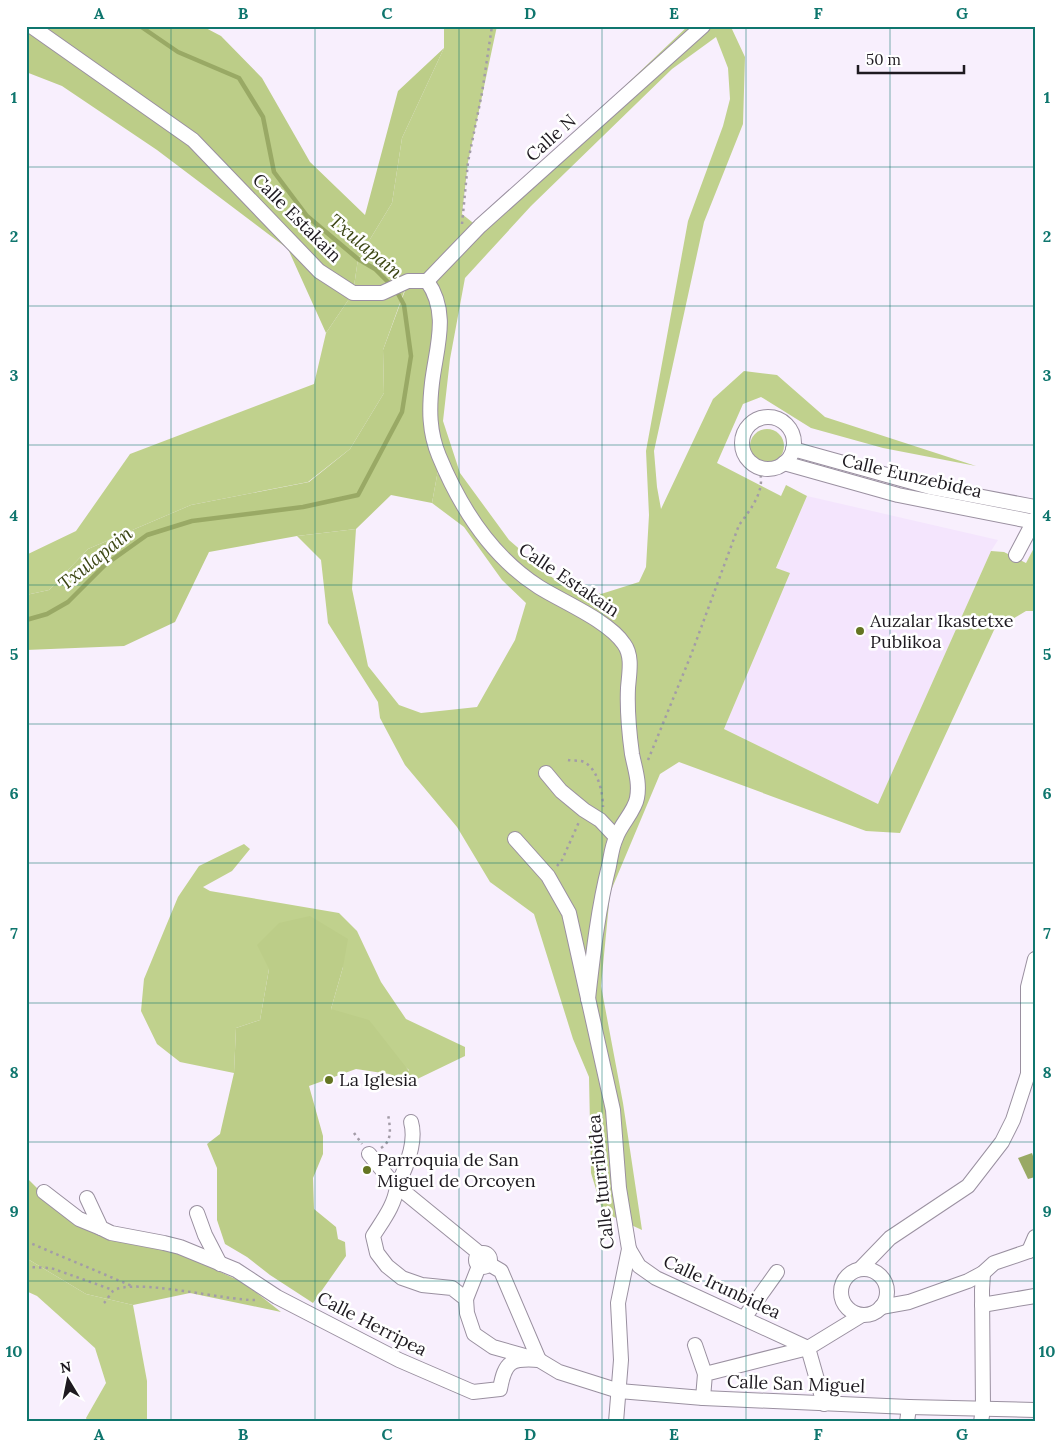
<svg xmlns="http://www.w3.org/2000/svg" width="1061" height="1448" font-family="Lora,serif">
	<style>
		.built { fill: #f4e5fd }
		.green { fill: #c0d18d; fill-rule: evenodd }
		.forest { fill: #bccd88 }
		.water { fill: #99a965 }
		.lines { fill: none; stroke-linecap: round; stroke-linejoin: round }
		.stream { stroke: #99a965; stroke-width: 4.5 }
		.minor-casing { stroke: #9a90a0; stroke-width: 16 }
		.path { stroke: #a39ca7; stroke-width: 2.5; stroke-dasharray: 2.5 4; stroke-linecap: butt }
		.minor { stroke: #fff; stroke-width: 14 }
		.grid { fill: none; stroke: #0f766e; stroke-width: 1; stroke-opacity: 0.55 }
		.poi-dot { fill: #647522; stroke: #fff; stroke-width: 2 }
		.labels { text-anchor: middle; stroke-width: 5; stroke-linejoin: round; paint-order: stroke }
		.street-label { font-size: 18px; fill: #1e1a20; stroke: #fff }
		.poi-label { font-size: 18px; fill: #1e1a20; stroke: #fff; text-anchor: start }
		.water-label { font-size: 19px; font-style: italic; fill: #3c4614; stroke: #fff }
		.neatline { fill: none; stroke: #0f766e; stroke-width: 2 }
		.grid-label { font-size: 16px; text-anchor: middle; font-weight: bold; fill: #0f766e }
	</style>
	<rect width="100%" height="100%" fill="#f8effd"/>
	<!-- built -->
	<polygon class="built" points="807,496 998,540 991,551 878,804 724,729 789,573 776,569"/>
	<!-- green -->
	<g class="green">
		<path d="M444,26H497L468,162L462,214L477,226L688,26H733L731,27L745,57L743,124L704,222L654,451L657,487L661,509L713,399L744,371L777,375L825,417L976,466L883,448L811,428L761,397L743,404L717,463L781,496L786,485L807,496L776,568L790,573L724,729L878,804L991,551L1004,552L1026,563L1035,546V611H1026L994,630L900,833L866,831L679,762L660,774L610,893L601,986L623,1103L642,1230L603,1212L591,1173L589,1077L573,1039L534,914L490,882L457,827L405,765L380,718L378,702L328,623L321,560L297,536L356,529L352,589L368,666L399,705L421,713L477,707L515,640L526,603L502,580L464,527L432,503L438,470L432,440L427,280L408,281L383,350L384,393L350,449L308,482L191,505L88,549L49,590L26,595V555L76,531L130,454L314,384L326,333L353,293L358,259L392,203L402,138L444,48ZM716,37L728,68L730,99L723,126L688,221L646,451L649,515L646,567L639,582L601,594L553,578L509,540L460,473L443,421L450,359L465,278L531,206L672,69Z"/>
		<circle cx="767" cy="446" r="17"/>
		<polygon points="244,844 250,849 232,871 203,887 210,891 339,913 357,931 381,982 406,1019 465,1047 465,1056 409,1083 409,1070 331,1009 343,967 269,969 260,1020 236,1028 234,1073 180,1062 157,1044 141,1011 144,979 178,897 199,866"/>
		<polygon points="26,1258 86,1294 133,1305 147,1381 147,1422 88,1422 86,1418 106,1383 95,1348 37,1296 26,1291"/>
	</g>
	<!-- forest -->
	<g class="forest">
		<polygon points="26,26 202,26 221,36 262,78 310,162 365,215 398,91 444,48 402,138 392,203 358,259 353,293 326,333 288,249 157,150 62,86 26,72"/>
		<polygon points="427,281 441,325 432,440 438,470 432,503 391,495 356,529 297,536 209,552 175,622 124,646 26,650 26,595 49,590 88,549 191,505 309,482 350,449 384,393 383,350 406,288"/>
		<polygon points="310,916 348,939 343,967 331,1009 369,1020 409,1071 409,1083 389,1074 356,1069 309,1086 323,1136 323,1154 313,1178 314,1209 336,1227 338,1239 345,1242 346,1256 313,1303 270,1275 247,1257 225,1244 217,1220 217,1168 207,1144 220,1134 234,1073 236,1028 260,1020 269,969 257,945 279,923"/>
		<polygon points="26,1177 37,1188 45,1200 77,1226 111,1238 168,1250 201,1263 244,1283 281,1312 190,1293 133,1305 86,1294 26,1258"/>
	</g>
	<!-- water -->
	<polygon class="water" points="1032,1153 1035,1162 1035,1177 1028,1179 1018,1158"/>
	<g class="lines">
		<!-- stream -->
		<polyline class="stream" points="26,620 47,614 68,602 105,565 147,535 192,521 303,507 358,495 402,412 411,356 404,305 396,290 375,269 358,259 307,216 274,172 263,117 239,78 178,52 140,26"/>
		<defs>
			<g id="minor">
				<path d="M31,26L193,140L319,271L353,293H382L408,281H427C450,313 436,348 432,383C429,409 429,432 439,456C460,507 492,557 539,587C563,602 609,621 624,644C633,656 629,674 628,688C627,710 629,732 632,754C635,769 640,783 637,798C635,811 620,825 616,838C612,846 611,856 609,866C598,909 593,955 588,999"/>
				<polyline points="427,281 480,226 703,26"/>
				<circle cx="768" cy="443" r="26"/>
				<polyline points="793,449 930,487 1035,507"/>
				<polyline points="784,463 898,495 1035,522"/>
				<polyline points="1016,555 1035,519"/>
				<polyline points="546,773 561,791 584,810 600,820 616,837"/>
				<polyline points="515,839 548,876 569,913 613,1110 619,1188 629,1249 618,1303 621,1360 616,1422"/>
				<path d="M411,1122C417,1142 406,1168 397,1186L479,1253"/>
				<path d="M369,1154L392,1182L397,1186C395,1205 383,1220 373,1236L377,1253L387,1266L402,1278L422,1285L452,1288L466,1299L467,1313L474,1334L493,1347L539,1360L559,1372L619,1391L703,1398L909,1407L1035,1410"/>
				<polyline points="44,1192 79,1219 101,1228"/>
				<path d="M87,1198L101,1228L111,1233L164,1243L180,1247L236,1270L277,1297L399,1360L473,1392L500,1389C505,1361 511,1358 539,1360L501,1271L489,1264"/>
				<polyline points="197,1213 205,1235 220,1264"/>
				<polyline points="629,1249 639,1266 656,1278 808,1348 862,1315"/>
				<polyline points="1029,1251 1035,1237"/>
				<circle cx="483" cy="1260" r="7"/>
				<polyline points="861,1268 890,1238 968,1186 1002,1142 1013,1120 1028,1074 1028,987 1035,959"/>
				<circle cx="864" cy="1292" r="23"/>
				<polyline points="466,1299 479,1266"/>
				<polyline points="982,1305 1035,1296"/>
				<polyline points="881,1307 909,1302 968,1281 983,1273 994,1263 1035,1249"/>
				<polyline points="744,1318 777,1272"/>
				<polyline points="695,1345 705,1374"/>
				<polyline points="703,1398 705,1374 808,1348 824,1404"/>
				<polyline points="907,1422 909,1407"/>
				<polyline points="981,1422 983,1409 982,1290 983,1273"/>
			</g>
		</defs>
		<!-- minor casing -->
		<use href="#minor" class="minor-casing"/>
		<!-- path -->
		<g class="path">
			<polyline points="462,224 468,162 482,93 492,26"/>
			<path d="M568,760C573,761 580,760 584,762C598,769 603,793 603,807"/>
			<path d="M648,760L691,655L739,525C751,509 768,488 758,467"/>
			<polyline points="557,866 562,860 579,822"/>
			<polyline points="354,1133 362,1144"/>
			<path d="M381,1148C393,1141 390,1127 388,1114"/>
			<polyline points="26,1243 30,1243 132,1286"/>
			<polyline points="26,1267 51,1268 113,1290"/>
			<path d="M104,1303C107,1300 110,1294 113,1291C132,1277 228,1301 255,1300"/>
		</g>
		<!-- minor -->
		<use href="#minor" class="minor"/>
	</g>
	<!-- grid -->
	<path class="grid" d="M171,26V1422M315,26V1422M459,26V1422M602,26V1422M746,26V1422M890,26V1422M26,167H1035M26,306H1035M26,445H1035M26,585H1035M26,724H1035M26,863H1035M26,1003H1035M26,1142H1035M26,1281H1035"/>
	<!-- markers -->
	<g class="poi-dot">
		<circle cx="860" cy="631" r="5"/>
		<circle cx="329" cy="1080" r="5"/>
		<circle cx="367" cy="1170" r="5"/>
	</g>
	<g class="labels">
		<!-- street labels -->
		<g class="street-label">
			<text transform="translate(551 138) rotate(-42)" y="6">Calle N</text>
			<text transform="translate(297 218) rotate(45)" y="6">Calle Estakain</text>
			<text transform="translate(912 476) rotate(13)" y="6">Calle Eunzebidea</text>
			<text transform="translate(569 580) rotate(34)" y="6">Calle Estakain</text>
			<text transform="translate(601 1182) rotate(-96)" y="6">Calle Iturribidea</text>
			<text transform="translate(722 1287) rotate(25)" y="6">Calle Irunbidea</text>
			<text transform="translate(372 1324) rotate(27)" y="6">Calle Herripea</text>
			<text transform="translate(796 1384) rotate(2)" y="6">Calle San Miguel</text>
		</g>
		<!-- poi labels -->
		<g class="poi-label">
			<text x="870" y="627">Auzalar Ikastetxe<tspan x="870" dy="21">Publikoa</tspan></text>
			<text x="339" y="1086">La Iglesia</text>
			<text x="377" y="1166">Parroquia de San<tspan x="377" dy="21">Miguel de Orcoyen</tspan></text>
		</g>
		<!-- water labels -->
		<g class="water-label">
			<text transform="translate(366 246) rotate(40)" y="7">Txulapain</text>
			<text transform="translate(95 558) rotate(-39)" y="7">Txulapain</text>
		</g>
	</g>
	<!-- border -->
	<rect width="1061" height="1448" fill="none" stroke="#ffffff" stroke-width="55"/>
	<!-- north arrow -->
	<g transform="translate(68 1380) rotate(350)" stroke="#ffffff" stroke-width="4" paint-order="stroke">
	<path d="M0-4L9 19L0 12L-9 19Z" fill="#1e1a20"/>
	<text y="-8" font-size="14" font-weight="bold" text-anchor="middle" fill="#1e1a20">N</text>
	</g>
	<!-- scale -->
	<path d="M858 65v8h106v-8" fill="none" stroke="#1e1a20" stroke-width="2.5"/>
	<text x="866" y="65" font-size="15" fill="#1e1a20" stroke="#ffffff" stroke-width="4" paint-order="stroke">50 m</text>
	<rect x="28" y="28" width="1006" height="1392" class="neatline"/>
	<g class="grid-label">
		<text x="99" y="19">A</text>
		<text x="243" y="19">B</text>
		<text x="387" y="19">C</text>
		<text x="530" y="19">D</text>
		<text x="674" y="19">E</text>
		<text x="818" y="19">F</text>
		<text x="962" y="19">G</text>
		<text x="14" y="103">1</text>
		<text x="1047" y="103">1</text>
		<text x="14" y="242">2</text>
		<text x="1047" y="242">2</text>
		<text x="14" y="381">3</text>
		<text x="1047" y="381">3</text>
		<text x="14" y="521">4</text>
		<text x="1047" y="521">4</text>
		<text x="14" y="660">5</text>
		<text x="1047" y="660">5</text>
		<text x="14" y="799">6</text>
		<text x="1047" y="799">6</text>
		<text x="14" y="939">7</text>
		<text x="1047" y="939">7</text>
		<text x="14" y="1078">8</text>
		<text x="1047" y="1078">8</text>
		<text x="14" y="1217">9</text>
		<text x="1047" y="1217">9</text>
		<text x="14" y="1357">10</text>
		<text x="1047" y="1357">10</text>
		<text x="99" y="1440">A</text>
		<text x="243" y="1440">B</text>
		<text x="387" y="1440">C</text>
		<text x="530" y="1440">D</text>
		<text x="674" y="1440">E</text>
		<text x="818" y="1440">F</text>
		<text x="962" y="1440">G</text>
	</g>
</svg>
